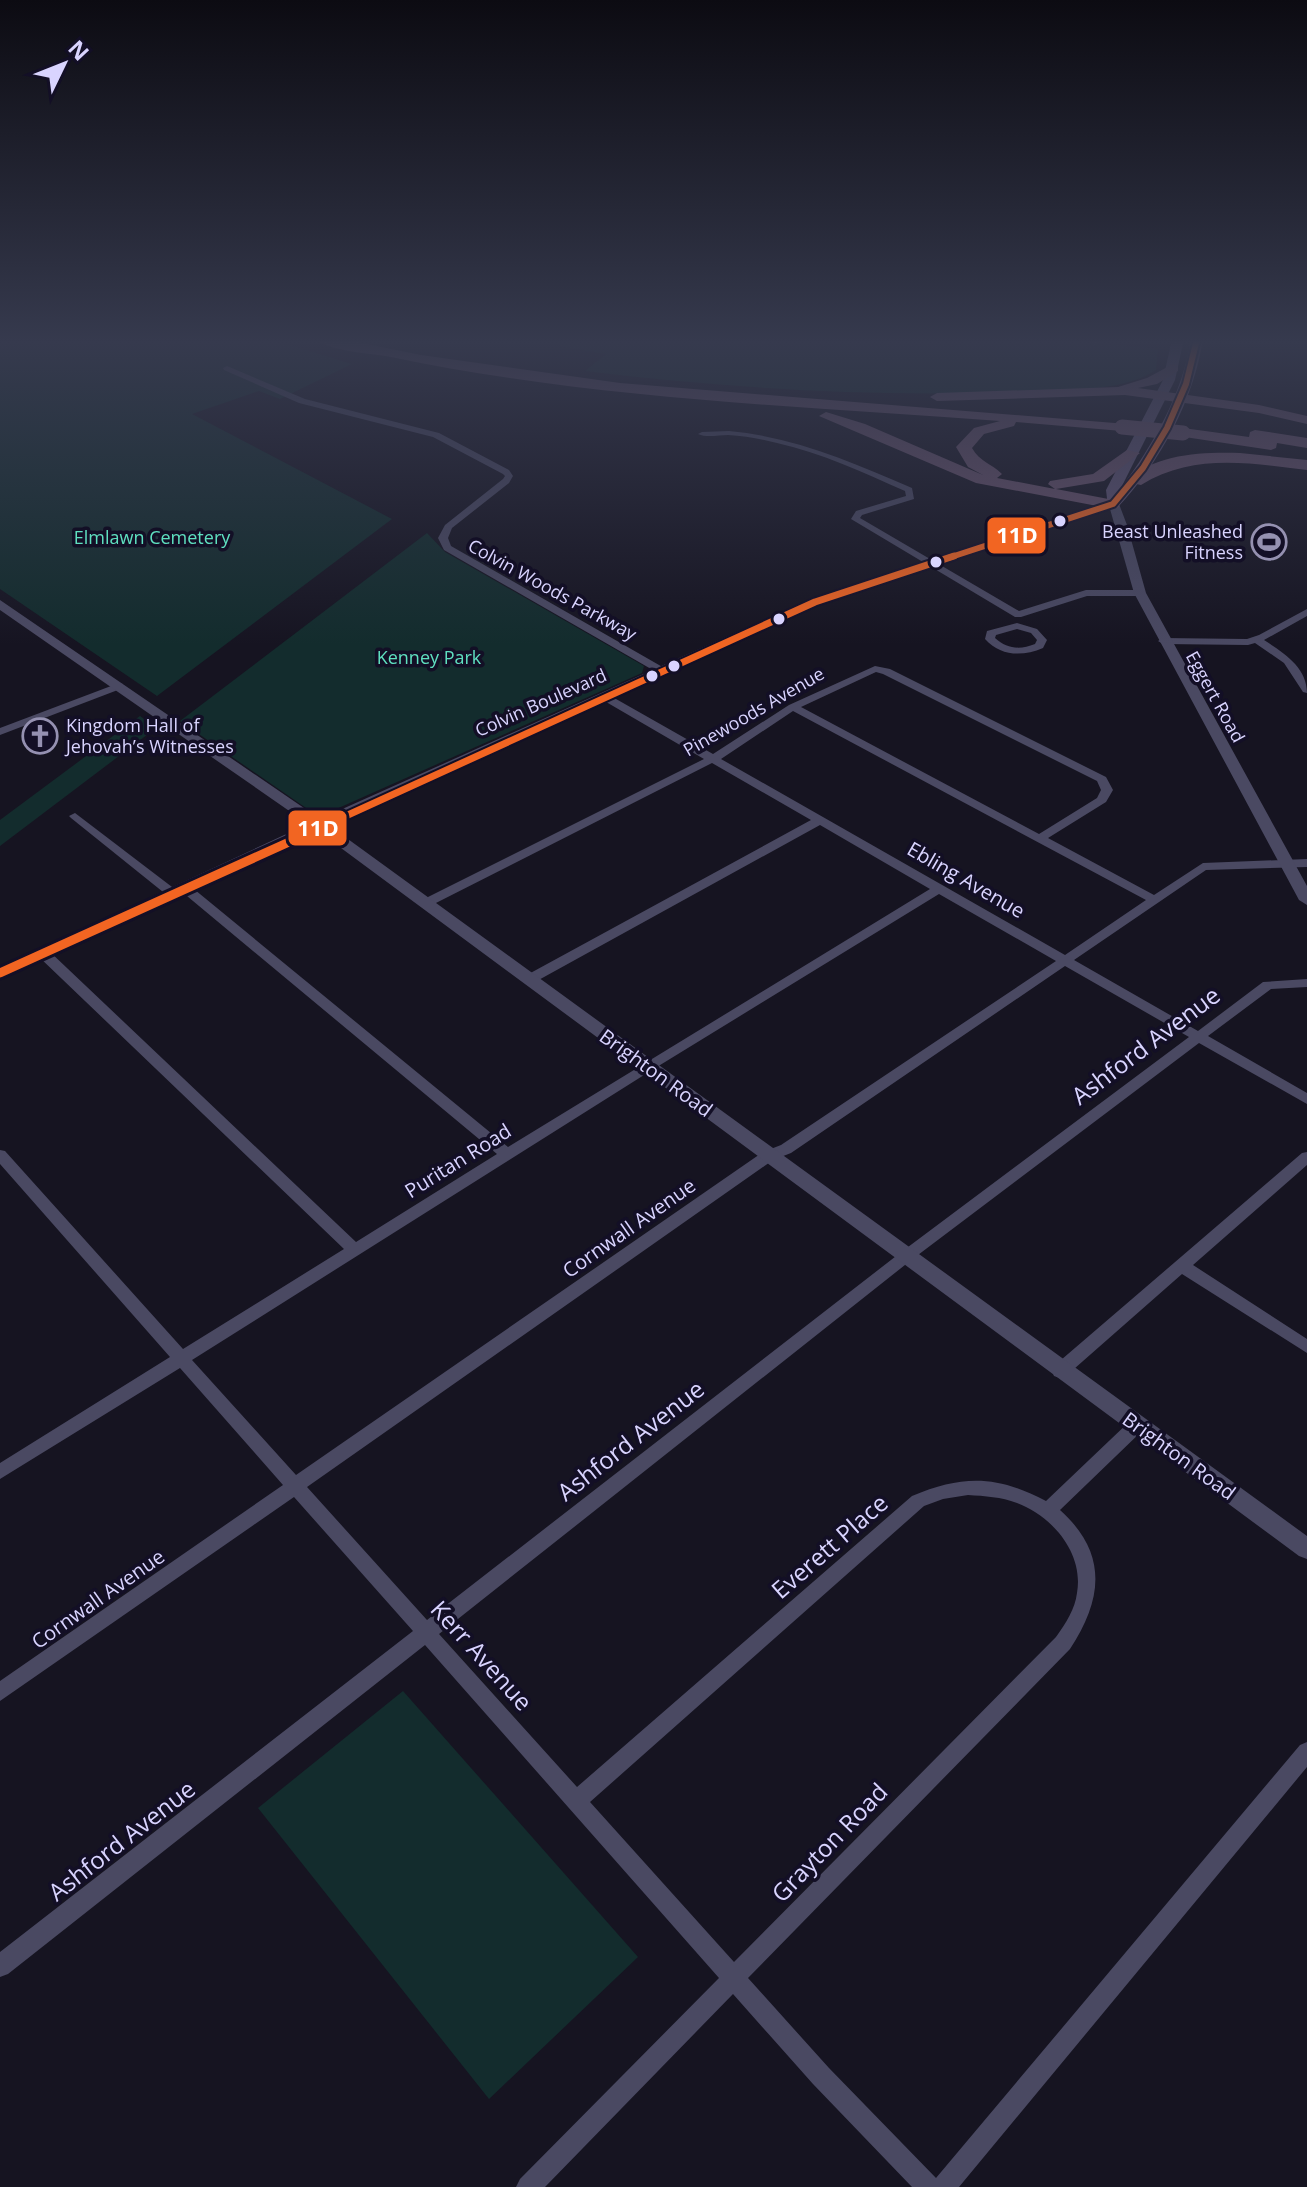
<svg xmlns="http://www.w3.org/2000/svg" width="1307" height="2187" font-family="'Open Sans',sans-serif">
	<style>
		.green { fill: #132c2d }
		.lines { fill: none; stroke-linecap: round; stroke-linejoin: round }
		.minor { fill: #4a4962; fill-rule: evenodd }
		.tertiary { fill: #4a4962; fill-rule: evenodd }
		.primary { fill: #5e5373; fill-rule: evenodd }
		.motorway { fill: #67516a; fill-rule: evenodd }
		.motorway-bridge { stroke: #67516a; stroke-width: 15 }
		.bus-1-far2-casing { stroke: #130f26; stroke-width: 10 }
		.bus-1-far1-casing { stroke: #130f26; stroke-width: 11 }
		.bus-1-casing { stroke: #130f26; stroke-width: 15 }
		.bus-1-far2 { stroke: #f26522; stroke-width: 6 }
		.bus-1-far1 { stroke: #f26522; stroke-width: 7 }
		.bus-1 { stroke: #f26522; stroke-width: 9 }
		.bus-dot { fill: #d9d4ff; stroke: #130f26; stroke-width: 3 }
		.labels { text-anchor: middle; stroke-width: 7; stroke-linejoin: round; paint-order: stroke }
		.far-poi-label { font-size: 18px; fill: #d9d4ff; stroke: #130f26; text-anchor: end }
		.far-park-label { font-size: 18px; fill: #5fe0c0; stroke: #130f26 }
		.far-street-label { font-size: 18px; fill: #d9d4ff; stroke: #130f26 }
		.street-label { font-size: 20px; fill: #d9d4ff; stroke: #130f26 }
		.near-street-label { font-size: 24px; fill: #d9d4ff; stroke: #130f26 }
		.line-badge { stroke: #130f26; stroke-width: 3 }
		.badge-label { font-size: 22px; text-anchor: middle; font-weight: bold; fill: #fff }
	</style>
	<rect width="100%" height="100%" fill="#161421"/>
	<!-- green -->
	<g class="green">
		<polygon points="0,339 270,339 352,364 280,399 259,391 192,414 392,519 157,696 0,589"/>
		<path d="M545,339H1067L1158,349L1156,370C1122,392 1072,389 1033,391C883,398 733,389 585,371L606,354L565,347Z"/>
		<polygon points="427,533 445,552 644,666 642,673 334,810 309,810 180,721"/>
		<polygon points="140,716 156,728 0,846 0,820"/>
		<polygon points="403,1691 638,1957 489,2099 258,1808"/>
	</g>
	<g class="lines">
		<!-- minor -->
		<g class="minor">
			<polygon points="1091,339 1099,339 1101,343 1094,345"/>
			<polygon points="227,366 305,399 439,433 509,470 513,476 509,483 452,528 448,538 451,546 666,669 666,673 658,673 444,550 438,538 445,525 503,479 505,476 503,474 433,437 299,403 224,370 223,368"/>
			<path d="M729,431C794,437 852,462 912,488L914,499L862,515L860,518L1019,611L1086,590H1140L1145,593L1140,596H1087L1021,617H1015L851,519L856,511L906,496L905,491C864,473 822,453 777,443C761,439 745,436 728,435C718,435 707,438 698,434L702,432Z"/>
			<path d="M1307,609V616L1264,640C1284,653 1307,667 1307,693L1303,692L1284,663L1255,643L1248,645L1163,644L1158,641L1163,638L1247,639L1259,635Z"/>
			<path d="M1017,623L1037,629L1047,640L1043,648C1022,657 1000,656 985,639L987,631ZM1017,629L1031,633L1037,640L1035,644C1020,650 1007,649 995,638L996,635Z"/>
			<path d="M875,666L890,669L1106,777L1113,790L1106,802L1048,838L1154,895L1203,863L1307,859V867L1206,870L1074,960L1198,1031L1263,982L1307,979V987L1271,989L1208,1036L1307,1093V1104L1199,1043L910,1261L439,1634L577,1787L912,1496C963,1475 996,1475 1046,1501L1131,1420L1137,1418L1143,1420L1145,1425L1143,1430L1060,1510C1108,1553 1103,1599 1070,1649L748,1978L829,2068L936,2178L1300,1745L1307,1742V1767L959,2187H912L813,2084L733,1994L545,2187H516L520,2179L719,1978L425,1645L8,1974L0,1977V1952L413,1631L294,1497L0,1701V1681L283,1485L180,1368L0,1479V1463L170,1357L0,1164V1150L5,1151L183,1349L344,1249L38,956L37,953L38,950H48L356,1242L497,1154L181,891L179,888L181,885H189L508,1147L930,889L820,825L535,982H525L524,979L525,976L811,820L712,763L430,906H422L420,903L422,900L704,759L601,699V695H609L713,754L789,705ZM876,672L883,674L1097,781L1101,790L1097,798L1039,834L801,707ZM793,711L1146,900L1065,955L721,759ZM939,894L1056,961L781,1145L763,1152L296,1475L192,1360L652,1070ZM1065,966L1189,1037L900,1253L427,1620L307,1487L773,1160L791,1153ZM968,1495C985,1496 1001,1497 1017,1503C1052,1516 1084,1553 1077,1593C1075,1609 1066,1623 1056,1637L734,1962L590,1802L924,1506L943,1499Z"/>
			<polygon points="119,683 123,684 123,688 0,735 0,728"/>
			<polygon points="75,813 176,890 178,893 176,896 168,896 71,818 69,816"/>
			<polygon points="1307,1152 1307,1165 1193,1265 1307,1339 1307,1353 1182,1274 1066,1376 1060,1378 1054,1376 1052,1371 1054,1366 1302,1153"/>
		</g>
		<!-- tertiary -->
		<polygon class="tertiary" points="1113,501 1119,504 1127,525 1146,593 1307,886 1307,905 1299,900 1134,593 1110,509 819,605 330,826 1307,1536 1307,1559 1299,1556 318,831 0,978 0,967 308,824 0,610 0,600 320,819 811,599"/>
		<!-- primary -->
		<path class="primary" d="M1172,339H1184L1175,380L1121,488C1153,445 1183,393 1191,339H1203C1194,399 1160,463 1118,507H1108L1106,490L1163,380Z"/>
		<!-- motorway -->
		<g class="motorway">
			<path d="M315,339H342L421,355L620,383L1127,424V430L1122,431L1016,422L1014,426L984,434L972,448C980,462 991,463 1002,474L997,478L1055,489L1048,484L1050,481L1093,474L1127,450L1140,453L1104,481L1056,489L1119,501V507L1113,509L976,483L819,416L826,412L865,424L983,475L968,467L956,447L974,428L1000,421C797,406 591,399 391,357C370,353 332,352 315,339Z"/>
			<polygon points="1173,364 1178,365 1178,371 1157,384 1138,388 1259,405 1307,416 1307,424 1259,413 1125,395 937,401 930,397 937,393 1118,387 1147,378"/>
			<polygon points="1183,428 1249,437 1250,432 1255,430 1307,438 1307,448 1277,443 1276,448 1271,450 1178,436 1175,433"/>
			<path d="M1240,453L1307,460V470C1248,463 1193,453 1141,485L1127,482C1154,453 1203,452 1240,453Z"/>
		</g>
		<!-- motorway-bridge -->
		<polyline class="motorway-bridge" points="1122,427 1183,433"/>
		<defs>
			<polyline id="bus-1-far2" points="948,558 1113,504 1143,468 1167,428 1186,384 1197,339"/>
			<polyline id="bus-1-far1" points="304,835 815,602 954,556"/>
			<polyline id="bus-1" points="0,973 309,833"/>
		</defs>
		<!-- bus-1-far2 casing -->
		<use href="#bus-1-far2" class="bus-1-far2-casing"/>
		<!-- bus-1-far1 casing -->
		<use href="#bus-1-far1" class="bus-1-far1-casing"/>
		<!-- bus-1 casing -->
		<use href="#bus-1" class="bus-1-casing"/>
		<!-- bus-1-far2 -->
		<use href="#bus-1-far2" class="bus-1-far2"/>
		<!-- bus-1-far1 -->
		<use href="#bus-1-far1" class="bus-1-far1"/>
		<!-- bus-1 -->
		<use href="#bus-1" class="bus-1"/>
	</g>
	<!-- sky -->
	<linearGradient id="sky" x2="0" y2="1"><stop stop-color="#0c0b12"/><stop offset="0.53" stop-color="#363a4e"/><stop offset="1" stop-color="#363a4e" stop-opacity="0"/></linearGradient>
	<rect width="1307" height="645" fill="url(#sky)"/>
	<!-- icons -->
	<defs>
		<symbol id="stadium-ring" viewBox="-11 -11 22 22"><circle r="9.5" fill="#130f26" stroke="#9591b1" stroke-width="1.5"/><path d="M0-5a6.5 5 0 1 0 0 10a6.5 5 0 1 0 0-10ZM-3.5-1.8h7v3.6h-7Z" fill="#9591b1"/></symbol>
		<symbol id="church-ring" viewBox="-11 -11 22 22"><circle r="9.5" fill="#130f26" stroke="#9591b1" stroke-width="1.5"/><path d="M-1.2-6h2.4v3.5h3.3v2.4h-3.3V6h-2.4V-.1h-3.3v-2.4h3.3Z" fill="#9591b1"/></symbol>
	</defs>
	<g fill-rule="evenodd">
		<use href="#stadium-ring" x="1249" y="522" width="40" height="40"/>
		<use href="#church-ring" x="20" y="716" width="40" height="40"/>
	</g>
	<!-- markers -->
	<g class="bus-dot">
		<circle cx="1060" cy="521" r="7"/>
		<circle cx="936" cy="562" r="7"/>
		<circle cx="779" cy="619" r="7"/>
		<circle cx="674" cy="666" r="7"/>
		<circle cx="652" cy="676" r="7"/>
	</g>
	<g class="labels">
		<!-- far-poi labels -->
		<g class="far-poi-label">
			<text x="1243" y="538">Beast Unleashed<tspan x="1243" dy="21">Fitness</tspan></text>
			<text x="66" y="732" text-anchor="start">Kingdom Hall of<tspan x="66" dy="21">Jehovah’s Witnesses</tspan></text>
		</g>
		<!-- far-park labels -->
		<g class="far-park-label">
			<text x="152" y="544">Elmlawn Cemetery</text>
			<text x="429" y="664">Kenney Park</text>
		</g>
		<!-- far-street labels -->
		<g class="far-street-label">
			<text transform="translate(552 590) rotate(29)" y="6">Colvin Woods Parkway</text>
			<text transform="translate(1215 697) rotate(61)" y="6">Eggert Road</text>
			<text transform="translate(541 703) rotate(-24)" y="6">Colvin Boulevard</text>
			<text transform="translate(754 712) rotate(-30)" y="6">Pinewoods Avenue</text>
		</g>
		<!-- street labels -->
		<g class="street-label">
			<text transform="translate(966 880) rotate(30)" y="7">Ebling Avenue</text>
			<text transform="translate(656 1073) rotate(36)" y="7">Brighton Road</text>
			<text transform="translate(458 1161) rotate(-32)" y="7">Puritan Road</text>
			<text transform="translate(629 1228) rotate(-35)" y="7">Cornwall Avenue</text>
			<text transform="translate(1179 1456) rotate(36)" y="7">Brighton Road</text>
			<text transform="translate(98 1599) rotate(-35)" y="7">Cornwall Avenue</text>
		</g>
		<!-- near-street labels -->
		<g class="near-street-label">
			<text transform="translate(1146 1046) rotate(-37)" y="8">Ashford Avenue</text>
			<text transform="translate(631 1441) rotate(-38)" y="8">Ashford Avenue</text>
			<text transform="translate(830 1547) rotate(-41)" y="8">Everett Place</text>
			<text transform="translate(481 1656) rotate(48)" y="8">Kerr Avenue</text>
			<text transform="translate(122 1841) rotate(-38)" y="8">Ashford Avenue</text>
			<text transform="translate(830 1843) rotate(-46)" y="8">Grayton Road</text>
		</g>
	</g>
	<g class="line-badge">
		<rect x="986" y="516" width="61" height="39" rx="8" fill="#f26522"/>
		<rect x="287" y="809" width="61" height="38" rx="8" fill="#f26522"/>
	</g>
	<g class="badge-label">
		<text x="1017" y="543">11D</text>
		<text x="318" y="836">11D</text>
	</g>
	<!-- north arrow -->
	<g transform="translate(64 64) rotate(47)" stroke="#130f26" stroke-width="6" paint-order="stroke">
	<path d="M0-6L14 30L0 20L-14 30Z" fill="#d9d4ff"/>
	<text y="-12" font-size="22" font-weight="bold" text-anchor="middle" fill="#d9d4ff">N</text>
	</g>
</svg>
